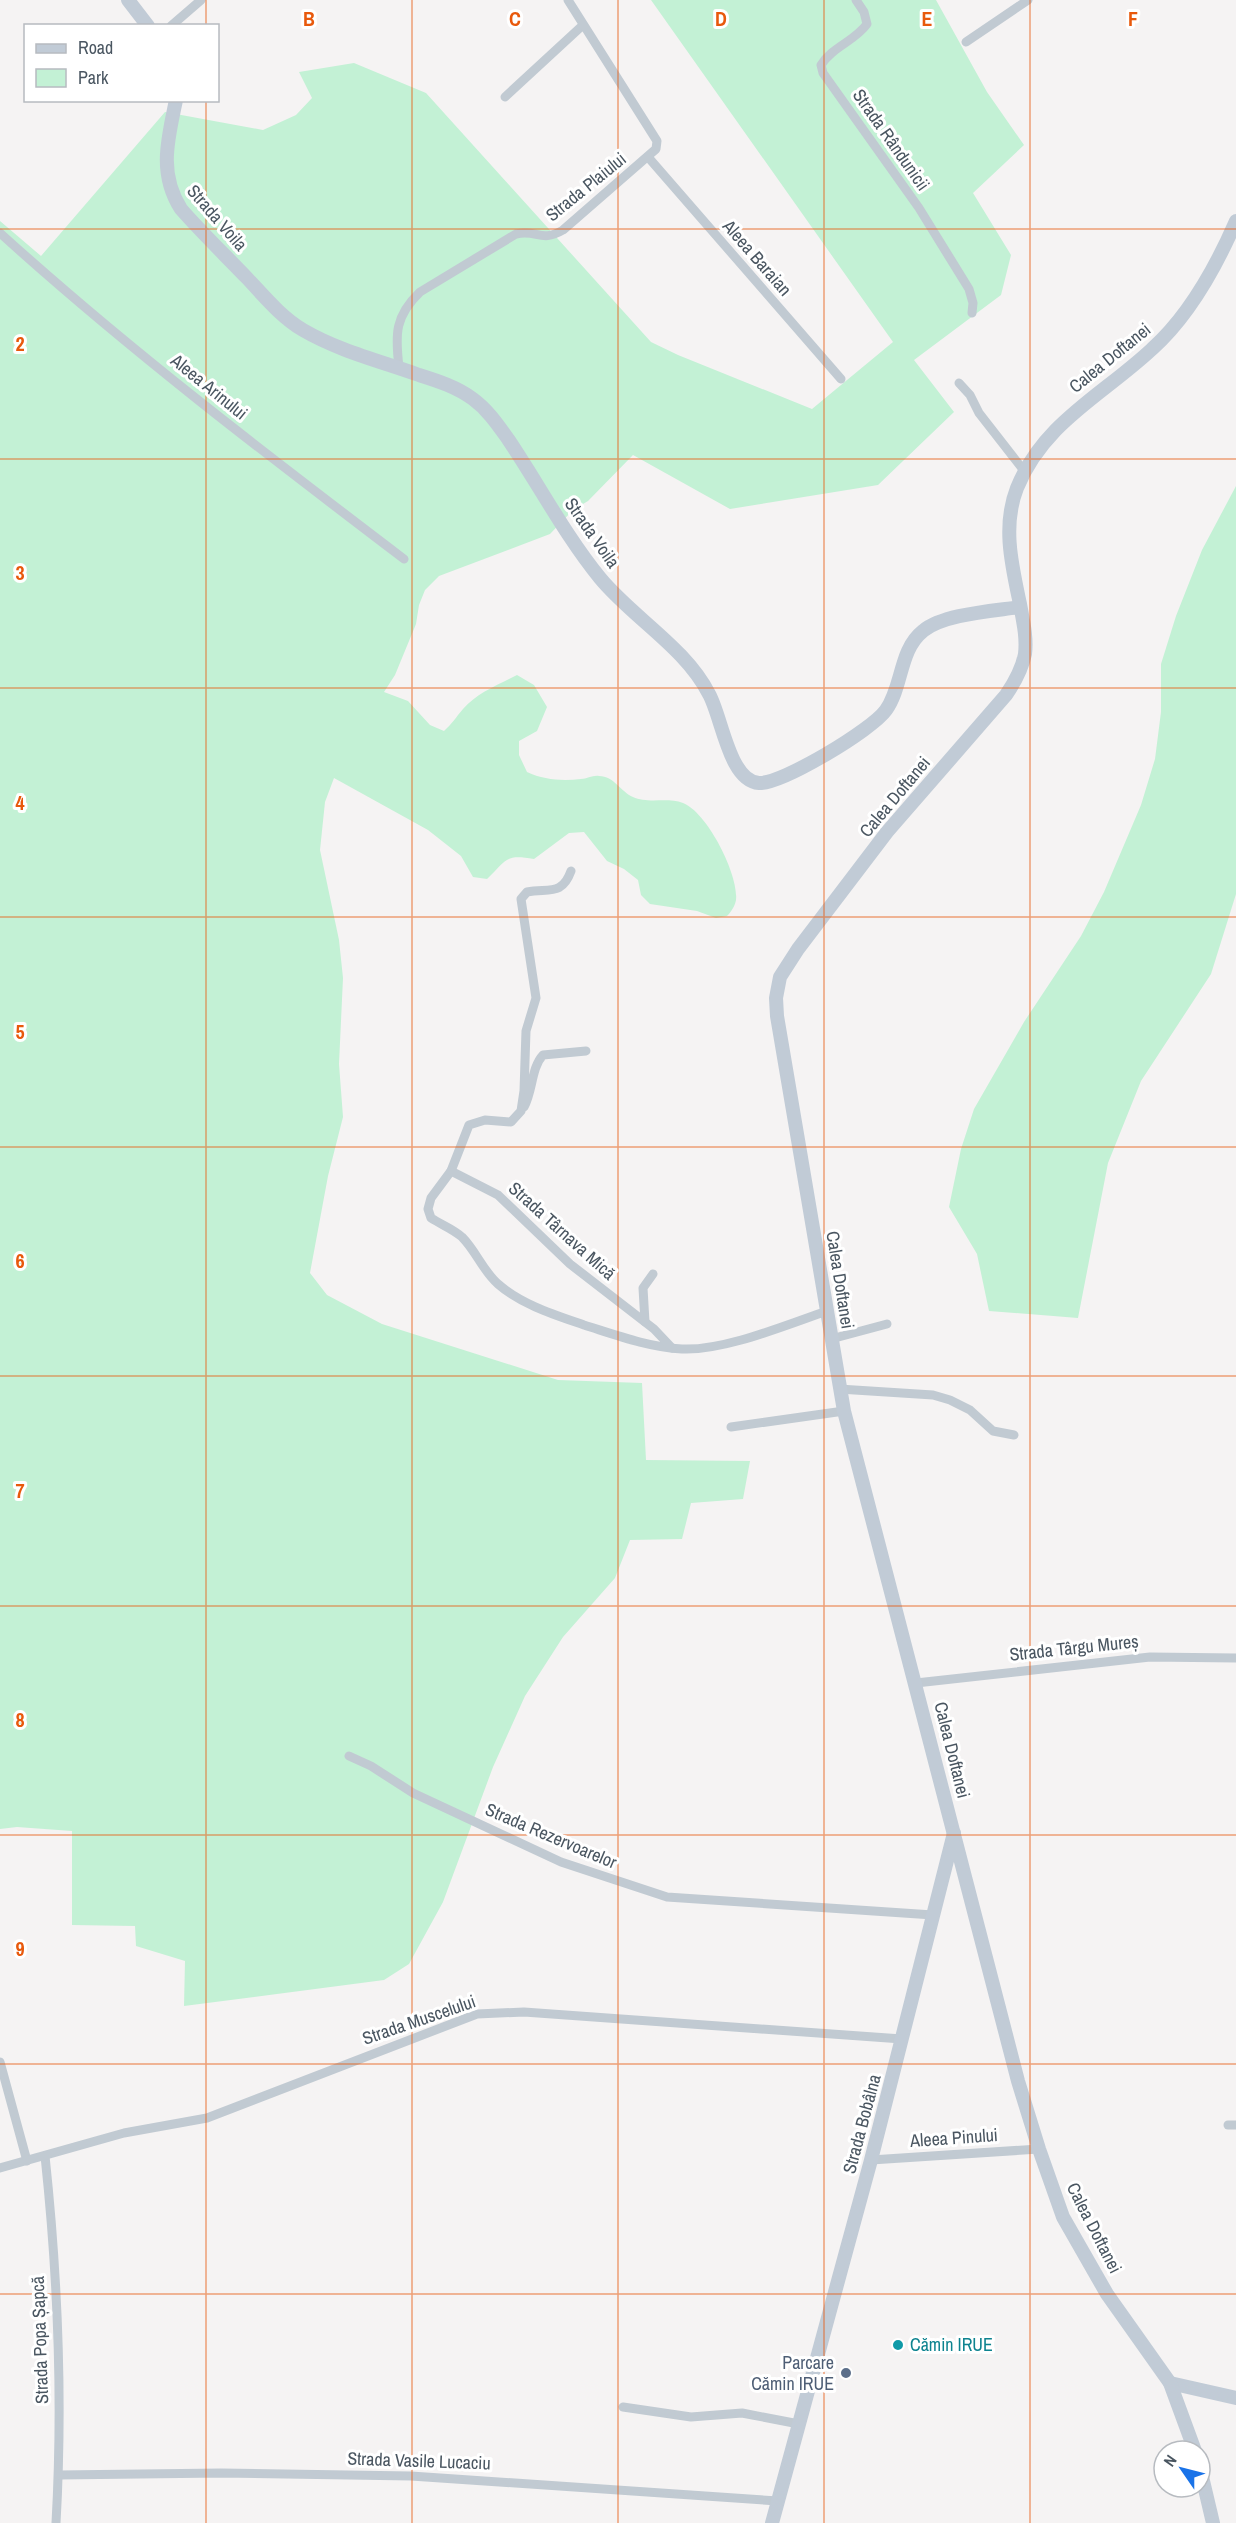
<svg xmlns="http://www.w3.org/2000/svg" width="1236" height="2523" font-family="'Archivo Narrow',sans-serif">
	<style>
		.green { fill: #c3f1d5 }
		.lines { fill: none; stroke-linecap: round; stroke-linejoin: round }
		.minor { stroke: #c1cad2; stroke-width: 9 }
		.secondary { stroke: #c1cbd6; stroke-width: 14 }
		.grid { fill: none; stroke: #e8590c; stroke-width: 1.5; stroke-opacity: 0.55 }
		.culture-dot { fill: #0f9aa8; stroke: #fff; stroke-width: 2 }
		.service-dot { fill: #5c6f8a; stroke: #fff; stroke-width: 2 }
		.labels { text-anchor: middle; stroke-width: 6; stroke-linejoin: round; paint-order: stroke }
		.street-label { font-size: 18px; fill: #4a5661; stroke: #fff }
		.culture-label { font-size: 18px; fill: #0d838f; stroke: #fff; text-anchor: start }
		.service-label { font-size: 18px; fill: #4e5e75; stroke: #fff; text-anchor: end }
		.grid-label { font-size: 20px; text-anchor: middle; font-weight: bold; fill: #e8590c; stroke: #fff; stroke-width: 6; stroke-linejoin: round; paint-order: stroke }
	</style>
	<rect width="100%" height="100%" fill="#f5f3f3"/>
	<!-- green -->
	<g class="green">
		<path d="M651,0H936L987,92L1024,145L973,193L1011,255L1001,295L914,360L954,412L878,485L730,509L633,455L588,501L573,510L550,534L439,576L425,590L419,605L416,624L395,675L384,692L408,701L430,725L444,731C452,724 456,717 463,709C477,693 498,685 517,675L534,685L547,707L537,731L519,741V755L527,772C544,780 562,781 581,779C587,779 593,775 599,776C614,776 621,792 633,797C647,804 668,797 683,803C707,812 739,875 736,900C735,906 731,912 727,916L716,918L697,911L650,904L641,895L638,880L624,869L607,861L584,832L569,833L534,859C504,854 507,860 487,879L473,877L461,856L428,830L334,778L325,802L320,850L339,940L343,978L339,1064L343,1117L328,1176L310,1273L327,1295L382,1324L558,1380L642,1383L646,1460L750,1461L743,1499L691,1503L682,1539L630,1540L615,1578L563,1637L525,1696L493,1767L443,1902L409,1964L384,1980L184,2006L185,1961L136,1946L135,1926L72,1925V1831L17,1827L0,1829V221L41,256L165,112L263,130L296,115L312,98L299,72L354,63L426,93L651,342L678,355L812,409L893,342Z"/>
		<polygon points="1236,486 1236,894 1211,974 1141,1081 1108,1163 1078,1318 989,1311 977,1254 949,1207 961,1149 974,1109 1024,1022 1081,936 1104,892 1141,805 1155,759 1161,712 1161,664 1176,616 1202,550"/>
	</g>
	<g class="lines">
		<!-- minor -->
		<g class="minor">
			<path d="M856,0L864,12L867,24C855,41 832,47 821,65L823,73L919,208L969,289L973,303L972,313"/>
			<polyline points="171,26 201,0"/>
			<polyline points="966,42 1028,0"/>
			<polyline points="505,97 583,25"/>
			<polyline points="648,157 841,379"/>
			<path d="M0,233C128,349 266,454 404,559"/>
			<path d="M399,367C395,334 395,316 420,292L516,234C537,229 541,243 563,230L656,149L657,141L568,0"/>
			<polyline points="959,383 970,395 979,413 1025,472"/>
			<path d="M571,871C562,896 549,888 527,892L521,899L536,998L526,1031L524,1091L521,1111L511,1122L485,1120L469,1125L451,1171L431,1198L428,1209L431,1218C442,1225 453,1229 462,1237C476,1251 483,1271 498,1284C522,1305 555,1315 584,1325C616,1335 648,1347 682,1349C724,1351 786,1325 827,1311"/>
			<path d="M524,1107C533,1091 531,1068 543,1055L586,1051"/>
			<polyline points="451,1171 498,1195 570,1264 654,1329 672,1348"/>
			<polyline points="645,1322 643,1288 653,1274"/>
			<polyline points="831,1339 887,1324"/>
			<polyline points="839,1389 933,1395 950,1400 970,1410 993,1431 1014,1435"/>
			<polyline points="731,1427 844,1411"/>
			<polyline points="916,1683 1150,1657 1236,1658"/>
			<polyline points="349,1756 371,1766 413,1793 561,1862 667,1897 933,1915"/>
			<polyline points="0,2062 27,2161"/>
			<polyline points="1228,2125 1236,2125"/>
			<path d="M45,2156C58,2278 63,2400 56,2523"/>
			<polyline points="871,2160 1039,2149"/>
			<polyline points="0,2168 124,2133 207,2118 477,2014 524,2012 902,2039"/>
			<polyline points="623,2407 691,2417 742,2413 799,2424"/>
			<polyline points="59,2475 221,2473 411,2476 778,2501"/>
		</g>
		<!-- secondary -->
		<g class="secondary">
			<polyline points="128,0 148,26"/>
			<path d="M176,100C168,139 158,173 181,209C202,233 225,255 247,278C264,296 281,317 303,330C339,351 380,361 419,375C438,381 457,387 473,399C488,410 498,425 508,439C539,485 565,535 600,578C633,618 685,647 709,694C722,717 729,781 759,783C782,784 872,730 886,710C903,686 899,650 923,631C943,614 994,611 1020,607"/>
			<polyline points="1170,2383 1236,2398"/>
			<path d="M1195,2451L1170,2383L1107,2294L1063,2217L1039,2149L1018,2081L844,1411L777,1016L776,998L780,977L798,949L887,832L1006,695C1015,682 1022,669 1025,654C1027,637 1023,621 1020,604C1012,566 1002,526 1017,488C1044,422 1103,395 1152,349C1190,315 1216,267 1236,221"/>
			<polyline points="1200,2468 1213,2523"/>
			<polyline points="772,2523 871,2160 954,1833"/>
		</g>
	</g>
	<!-- grid -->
	<path class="grid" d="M206,0V26M412,0V2523M618,0V2523M824,0V2523M1030,0V2523M206,100V2523M0,229H1236M0,459H1236M0,688H1236M0,917H1236M0,1147H1236M0,1376H1236M0,1606H1236M0,1835H1236M0,2064H1236M0,2294H1236"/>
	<!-- markers -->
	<circle class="culture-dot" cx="898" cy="2345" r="6"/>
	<circle class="service-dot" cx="846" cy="2373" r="6"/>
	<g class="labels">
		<!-- street labels -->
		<g class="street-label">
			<text transform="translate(891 140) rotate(55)" y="6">Strada Rândunicii</text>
			<text transform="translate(586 187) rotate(-39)" y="6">Strada Plaiului</text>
			<text transform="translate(217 218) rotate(49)" y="6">Strada Voila</text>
			<text transform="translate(757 258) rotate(49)" y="6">Aleea Baraian</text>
			<text transform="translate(1110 358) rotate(-39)" y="6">Calea Doftanei</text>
			<text transform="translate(209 387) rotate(39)" y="6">Aleea Arinului</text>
			<text transform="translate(592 533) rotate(55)" y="6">Strada Voila</text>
			<text transform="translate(895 797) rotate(-50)" y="6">Calea Doftanei</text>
			<text transform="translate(562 1231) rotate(42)" y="6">Strada Târnava Mică</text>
			<text transform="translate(840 1280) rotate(81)" y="6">Calea Doftanei</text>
			<text transform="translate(1074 1648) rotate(-6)" y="6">Strada Târgu Mureș</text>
			<text transform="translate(952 1750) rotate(76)" y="6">Calea Doftanei</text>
			<text transform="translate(551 1836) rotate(23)" y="6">Strada Rezervoarelor</text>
			<text transform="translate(419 2020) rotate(-19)" y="6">Strada Muscelului</text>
			<text transform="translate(862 2124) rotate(-75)" y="6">Strada Bobâlna</text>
			<text transform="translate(954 2138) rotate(-4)" y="6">Aleea Pinului</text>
			<text transform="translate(1094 2228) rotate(63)" y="6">Calea Doftanei</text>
			<text transform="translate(40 2340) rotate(-92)" y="6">Strada Popa Șapcă</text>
			<text transform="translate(419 2461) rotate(2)" y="6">Strada Vasile Lucaciu</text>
		</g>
		<!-- culture labels -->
		<g class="culture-label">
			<text x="910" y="2351">Cămin IRUE</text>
		</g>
		<!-- service labels -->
		<g class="service-label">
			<text x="834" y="2369">Parcare<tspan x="834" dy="21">Cămin IRUE</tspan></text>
		</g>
	</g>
	<g class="grid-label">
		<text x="309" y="26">B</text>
		<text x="515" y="26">C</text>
		<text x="721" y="26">D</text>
		<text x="927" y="26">E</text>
		<text x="1133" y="26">F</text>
		<text x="20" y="351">2</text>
		<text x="20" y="580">3</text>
		<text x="20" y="810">4</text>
		<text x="20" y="1039">5</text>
		<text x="20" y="1268">6</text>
		<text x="20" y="1498">7</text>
		<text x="20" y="1727">8</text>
		<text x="20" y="1956">9</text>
	</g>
	<!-- legend -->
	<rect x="24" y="24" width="195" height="78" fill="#ffffff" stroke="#b7bbc0" stroke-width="1.5"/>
	<rect x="36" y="44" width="30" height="9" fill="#c1cbd6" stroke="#b7bbc0" stroke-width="1.5"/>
	<text x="78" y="54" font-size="18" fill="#4a5661">Road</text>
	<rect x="36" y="69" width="30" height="18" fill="#c3f1d5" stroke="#b7bbc0" stroke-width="1.5"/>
	<text x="78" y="84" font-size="18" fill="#4a5661">Park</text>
	<!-- north arrow -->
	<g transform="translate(1182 2469) rotate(305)"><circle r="28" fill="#ffffff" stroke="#b7bbc0" stroke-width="1.5"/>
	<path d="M0-4.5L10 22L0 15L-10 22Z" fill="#1a73e8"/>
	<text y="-9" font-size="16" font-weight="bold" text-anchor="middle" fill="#4a5661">N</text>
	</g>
</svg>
